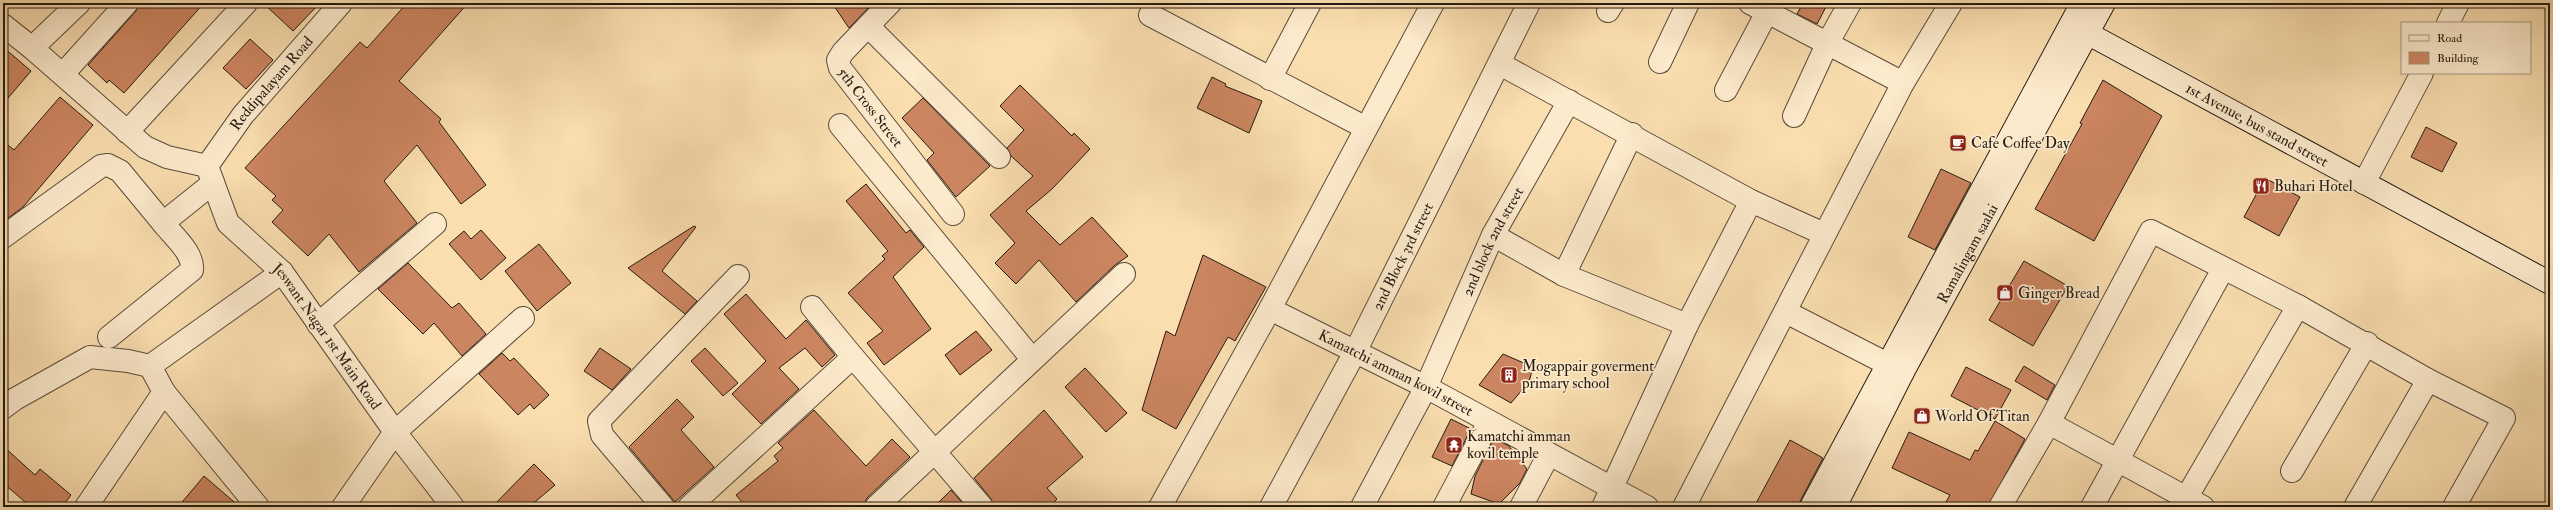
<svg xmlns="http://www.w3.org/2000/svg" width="2553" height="510" font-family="'IM FELL Double Pica',serif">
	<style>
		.building { fill: #cc8561; stroke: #241b12 }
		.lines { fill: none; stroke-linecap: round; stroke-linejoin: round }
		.street-casing { stroke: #5a4c3a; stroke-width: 24 }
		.secondary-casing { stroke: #241b12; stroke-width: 24 }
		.street { stroke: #fceacc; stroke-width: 22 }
		.secondary { stroke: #fceacc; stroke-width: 22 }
		.labels { text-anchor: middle; stroke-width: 3.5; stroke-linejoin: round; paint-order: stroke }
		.street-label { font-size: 15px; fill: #241b12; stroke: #fceacc }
		.poi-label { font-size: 15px; fill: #241b12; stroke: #fceacc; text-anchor: start }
	</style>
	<rect width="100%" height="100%" fill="#fadeb0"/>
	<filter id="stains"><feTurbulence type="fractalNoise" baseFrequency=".005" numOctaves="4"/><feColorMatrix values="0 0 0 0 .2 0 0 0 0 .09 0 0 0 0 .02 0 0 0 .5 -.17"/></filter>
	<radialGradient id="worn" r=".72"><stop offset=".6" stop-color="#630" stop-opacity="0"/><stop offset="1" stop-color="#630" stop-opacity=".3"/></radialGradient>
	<!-- building -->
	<g class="building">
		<polygon points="139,3 204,3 124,93 109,80 107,83 88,65 136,11"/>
		<polygon points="263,3 320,3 293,31"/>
		<polygon points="407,3 468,3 399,81 441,119 439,122 486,185 461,204 417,145 384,181 417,223 359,272 329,234 308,256 272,222 283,210 272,200 276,196 245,168 360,42 367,48"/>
		<polygon points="832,3 873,3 849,28"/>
		<polygon points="1803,3 1828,3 1817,24 1797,14"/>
		<polygon points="250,39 273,60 246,89 223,68"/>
		<polygon points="3,47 31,71 3,104"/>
		<polygon points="1212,77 1226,84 1225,86 1262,101 1249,133 1197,108"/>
		<polygon points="2103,80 2162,116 2094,241 2035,209 2082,124 2080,123"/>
		<polygon points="1020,85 1072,136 1074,133 1090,149 1052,189 1026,211 1060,245 1092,217 1128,256 1115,265 1076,302 1039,260 1016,284 995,263 1015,243 990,215 1033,176 1011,156 1007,148 1024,130 1000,106"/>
		<polygon points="60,97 93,125 23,207 3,222 3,141 14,150"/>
		<polygon points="923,98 990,166 956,197 927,160 934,153 902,118"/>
		<polygon points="2426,127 2457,143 2442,172 2411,157"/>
		<polygon points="1941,169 1971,183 1935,250 1908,237"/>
		<polygon points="2265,178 2300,197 2279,236 2244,217"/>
		<polygon points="866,184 906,233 910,230 924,247 893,277 931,329 884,365 867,343 883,331 848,293 885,259 882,256 888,251 846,201"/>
		<polygon points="694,226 696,227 662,271 697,301 685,314 628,268"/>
		<polygon points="481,230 506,258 481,280 449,244 464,231 471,239"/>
		<polygon points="539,244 571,283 537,311 505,271"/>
		<polygon points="1203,255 1266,287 1235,341 1228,337 1176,429 1142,410 1166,331 1175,336"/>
		<polygon points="2024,261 2068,286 2033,346 1989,320"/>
		<polygon points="408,263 452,308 459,303 486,334 462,356 434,323 423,334 378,289"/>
		<polygon points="746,294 786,339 806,320 835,355 822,367 805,348 779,368 799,389 761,424 732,394 766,361 724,314"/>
		<polygon points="976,331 992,350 960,375 945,355"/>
		<polygon points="600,348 631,369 612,390 584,371"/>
		<polygon points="705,348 738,383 723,396 691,361"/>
		<polygon points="502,353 510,361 514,358 549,395 534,409 530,404 518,415 479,374"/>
		<polygon points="1503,354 1533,367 1529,382 1511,403 1479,385"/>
		<polygon points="2024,366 2055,385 2047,400 2015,381"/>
		<polygon points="1966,367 2011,390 1995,419 1951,396"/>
		<polygon points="1085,368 1127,413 1106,432 1065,387"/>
		<polygon points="677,399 694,417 681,430 714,467 675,502 629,447"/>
		<polygon points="814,410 866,466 892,439 910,457 867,498 863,507 746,507 736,495 778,461 774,456 783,448 778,443"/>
		<polygon points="1044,410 1083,457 1047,488 1057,499 1049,507 994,507 991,499 974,478"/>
		<polygon points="1451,419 1471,429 1452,466 1432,457"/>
		<polygon points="1995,421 2025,439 1988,507 1943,507 1950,495 1892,468 1909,432 1970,460 1975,450 1978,451"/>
		<polygon points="1494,438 1509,446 1527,469 1520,483 1499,504 1471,494 1475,476"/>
		<polygon points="1790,440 1823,458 1797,507 1754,507"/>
		<polygon points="3,446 35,475 40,469 71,495 62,507 31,507 3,483"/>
		<polygon points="534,464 555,485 529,507 492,507"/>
		<polygon points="204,476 240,507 178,507"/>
		<polygon points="951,490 966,507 934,507"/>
	</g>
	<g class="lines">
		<defs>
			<g id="street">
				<polyline points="79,3 32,48 145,147 167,157 207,166"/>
				<path id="s1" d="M890,3L843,52L838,60L840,68L953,214"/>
				<polyline points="1750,3 1903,83"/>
				<polyline points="1608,11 1613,3"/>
				<polyline points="1150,15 1366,128"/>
				<polyline points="2448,23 2458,3"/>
				<polyline points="3,25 32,48"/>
				<polyline points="868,26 999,157"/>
				<polyline points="1660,62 1688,3"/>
				<polyline points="1500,64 1751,201 1824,234"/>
				<polyline points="63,74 127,3"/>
				<polyline points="1270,79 1310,3"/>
				<polyline points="1726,90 1767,12"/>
				<polyline points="1794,116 1827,44 1850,3"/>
				<polyline points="840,125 1032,359"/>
				<polyline points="127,132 246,3"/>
				<path id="s2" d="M207,166L228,223L282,272L395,432L453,507"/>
				<path id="s3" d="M207,166L243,115L341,3"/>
				<polyline points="2364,183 2422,73"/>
				<polyline points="1493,235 1564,275 1687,325"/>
				<polyline points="3,237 101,166 108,165 120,171 163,223 213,183"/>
				<polyline points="1564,275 1632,134"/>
				<polyline points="812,307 853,357"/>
				<path id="s4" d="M1270,309L1426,387L1647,507"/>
				<polyline points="1786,312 1903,372"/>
				<polyline points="318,324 435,224"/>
				<path d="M109,337L192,270C194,253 173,236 163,223"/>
				<polyline points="164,392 258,507"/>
				<polyline points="3,408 15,399 90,357 128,361 150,366"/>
				<polyline points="2049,423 2203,507"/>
				<polyline points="2292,471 2367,343"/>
				<polyline points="86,507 164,392 150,366 282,272"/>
				<polyline points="343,507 395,432 523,318"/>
				<polyline points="663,507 602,435 599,421 738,276"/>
				<polyline points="689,507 853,357 982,507"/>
				<polyline points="876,507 1124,274"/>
				<polyline points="1160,507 1270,309 1433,3"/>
				<path id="s5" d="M1271,507L1355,352L1529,3"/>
				<path id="s6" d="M1362,507L1426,387L1493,235L1569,101"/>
				<polyline points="1444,507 1489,422"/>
				<polyline points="1521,507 1549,454"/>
				<polyline points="1603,507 1687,325 1751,201"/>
				<polyline points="1684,507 1903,83 1951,3"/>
				<polyline points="2000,507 2049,423 2151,231 2298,306 2428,380 2504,418 2454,507"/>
				<polyline points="2092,507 2223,269"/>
				<polyline points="2181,507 2298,306"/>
				<polyline points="2355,507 2428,380"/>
			</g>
			<g id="secondary">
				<path id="s7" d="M2074,26L2550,283"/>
				<polyline points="1811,507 2082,3"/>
				<path id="s8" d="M1835,507L1903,372L2104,3"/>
			</g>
		</defs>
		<!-- street casing -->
		<use href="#street" class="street-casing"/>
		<!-- secondary casing -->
		<use href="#secondary" class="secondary-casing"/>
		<!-- street -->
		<use href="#street" class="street"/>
		<!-- secondary -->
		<use href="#secondary" class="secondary"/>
	</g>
	<!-- icons -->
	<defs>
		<symbol id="cafe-square" viewBox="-11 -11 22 22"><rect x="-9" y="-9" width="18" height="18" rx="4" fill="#8f2418" stroke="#fceacc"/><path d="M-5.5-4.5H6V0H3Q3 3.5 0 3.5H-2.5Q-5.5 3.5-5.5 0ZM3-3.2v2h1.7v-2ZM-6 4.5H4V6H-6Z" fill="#fff"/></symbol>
		<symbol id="restaurant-square" viewBox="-11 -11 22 22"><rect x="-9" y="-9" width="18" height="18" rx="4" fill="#8f2418" stroke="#fceacc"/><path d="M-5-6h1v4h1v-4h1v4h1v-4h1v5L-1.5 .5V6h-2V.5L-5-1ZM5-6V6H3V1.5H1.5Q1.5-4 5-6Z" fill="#fff"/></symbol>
		<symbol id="shop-square" viewBox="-11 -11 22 22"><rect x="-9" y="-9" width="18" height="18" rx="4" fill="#8f2418" stroke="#fceacc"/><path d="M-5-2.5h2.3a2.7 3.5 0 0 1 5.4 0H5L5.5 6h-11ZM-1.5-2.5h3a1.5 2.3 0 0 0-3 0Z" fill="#fff"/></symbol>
		<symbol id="building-square" viewBox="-11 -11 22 22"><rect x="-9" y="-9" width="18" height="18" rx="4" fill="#8f2418" stroke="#fceacc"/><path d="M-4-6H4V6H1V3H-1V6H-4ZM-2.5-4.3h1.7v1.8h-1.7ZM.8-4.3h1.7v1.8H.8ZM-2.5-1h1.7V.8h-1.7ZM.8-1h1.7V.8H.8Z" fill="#fff"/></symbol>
		<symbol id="temple-square" viewBox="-11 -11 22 22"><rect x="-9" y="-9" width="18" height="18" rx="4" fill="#8f2418" stroke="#fceacc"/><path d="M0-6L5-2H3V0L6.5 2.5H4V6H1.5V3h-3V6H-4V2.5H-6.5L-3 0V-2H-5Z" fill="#fff"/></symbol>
	</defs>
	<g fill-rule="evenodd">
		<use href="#cafe-square" x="1948" y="133" width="20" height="20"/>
		<use href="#restaurant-square" x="2251" y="176" width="20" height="20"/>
		<use href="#shop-square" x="1995" y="283" width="20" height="20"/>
		<use href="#building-square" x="1499" y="365" width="20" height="20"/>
		<use href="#shop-square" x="1912" y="406" width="20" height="20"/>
		<use href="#temple-square" x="1444" y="435" width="20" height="20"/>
	</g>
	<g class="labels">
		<!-- street labels -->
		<g class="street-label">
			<text dy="5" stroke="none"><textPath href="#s3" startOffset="105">Reddipalayam Road</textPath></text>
			<text dy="5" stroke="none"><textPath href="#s1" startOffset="135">5th Cross Street</textPath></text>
			<text dy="5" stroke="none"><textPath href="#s7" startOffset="208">1st Avenue, bus stand street</textPath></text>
			<text dy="5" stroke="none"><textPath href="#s6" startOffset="296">2nd block 2nd street</textPath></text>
			<text dy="5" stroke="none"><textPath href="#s8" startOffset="286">Ramalingam saalai</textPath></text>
			<text dy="5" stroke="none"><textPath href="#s5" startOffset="283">2nd Block 3rd street</textPath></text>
			<text dy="5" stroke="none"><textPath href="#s2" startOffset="212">Jeswant Nagar 1st Main Road</textPath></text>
			<text dy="5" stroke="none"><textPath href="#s4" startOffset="141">Kamatchi amman kovil street</textPath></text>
		</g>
		<!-- poi labels -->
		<g class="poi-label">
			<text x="1971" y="148">Cafe Coffee Day</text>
			<text x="2274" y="191">Buhari Hotel</text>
			<text x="2018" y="298">Ginger Bread</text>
			<text x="1522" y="371">Mogappair goverment<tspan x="1522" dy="17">primary school</tspan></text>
			<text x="1935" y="421">World Of Titan</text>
			<text x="1467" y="441">Kamatchi amman<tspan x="1467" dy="17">kovil temple</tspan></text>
		</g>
	</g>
	<!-- margin -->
	<rect width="2553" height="510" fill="none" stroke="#fadeb0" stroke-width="16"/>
	<rect x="4" y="4" width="2545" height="502" fill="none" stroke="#241b12" stroke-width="2"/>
	<rect x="8" y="8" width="2537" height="494" fill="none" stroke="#241b12"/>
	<!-- legend -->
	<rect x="2401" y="22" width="130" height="52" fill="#fceacc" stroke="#a69782"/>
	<rect x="2409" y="35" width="20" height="6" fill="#fceacc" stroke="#a69782"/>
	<text x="2437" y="42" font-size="12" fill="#241b12">Road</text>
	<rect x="2409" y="52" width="20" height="12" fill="#cc8561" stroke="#a69782"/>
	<text x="2437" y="62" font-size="12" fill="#241b12">Building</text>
	<rect width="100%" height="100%" filter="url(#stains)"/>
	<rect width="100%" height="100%" fill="url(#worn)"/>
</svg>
